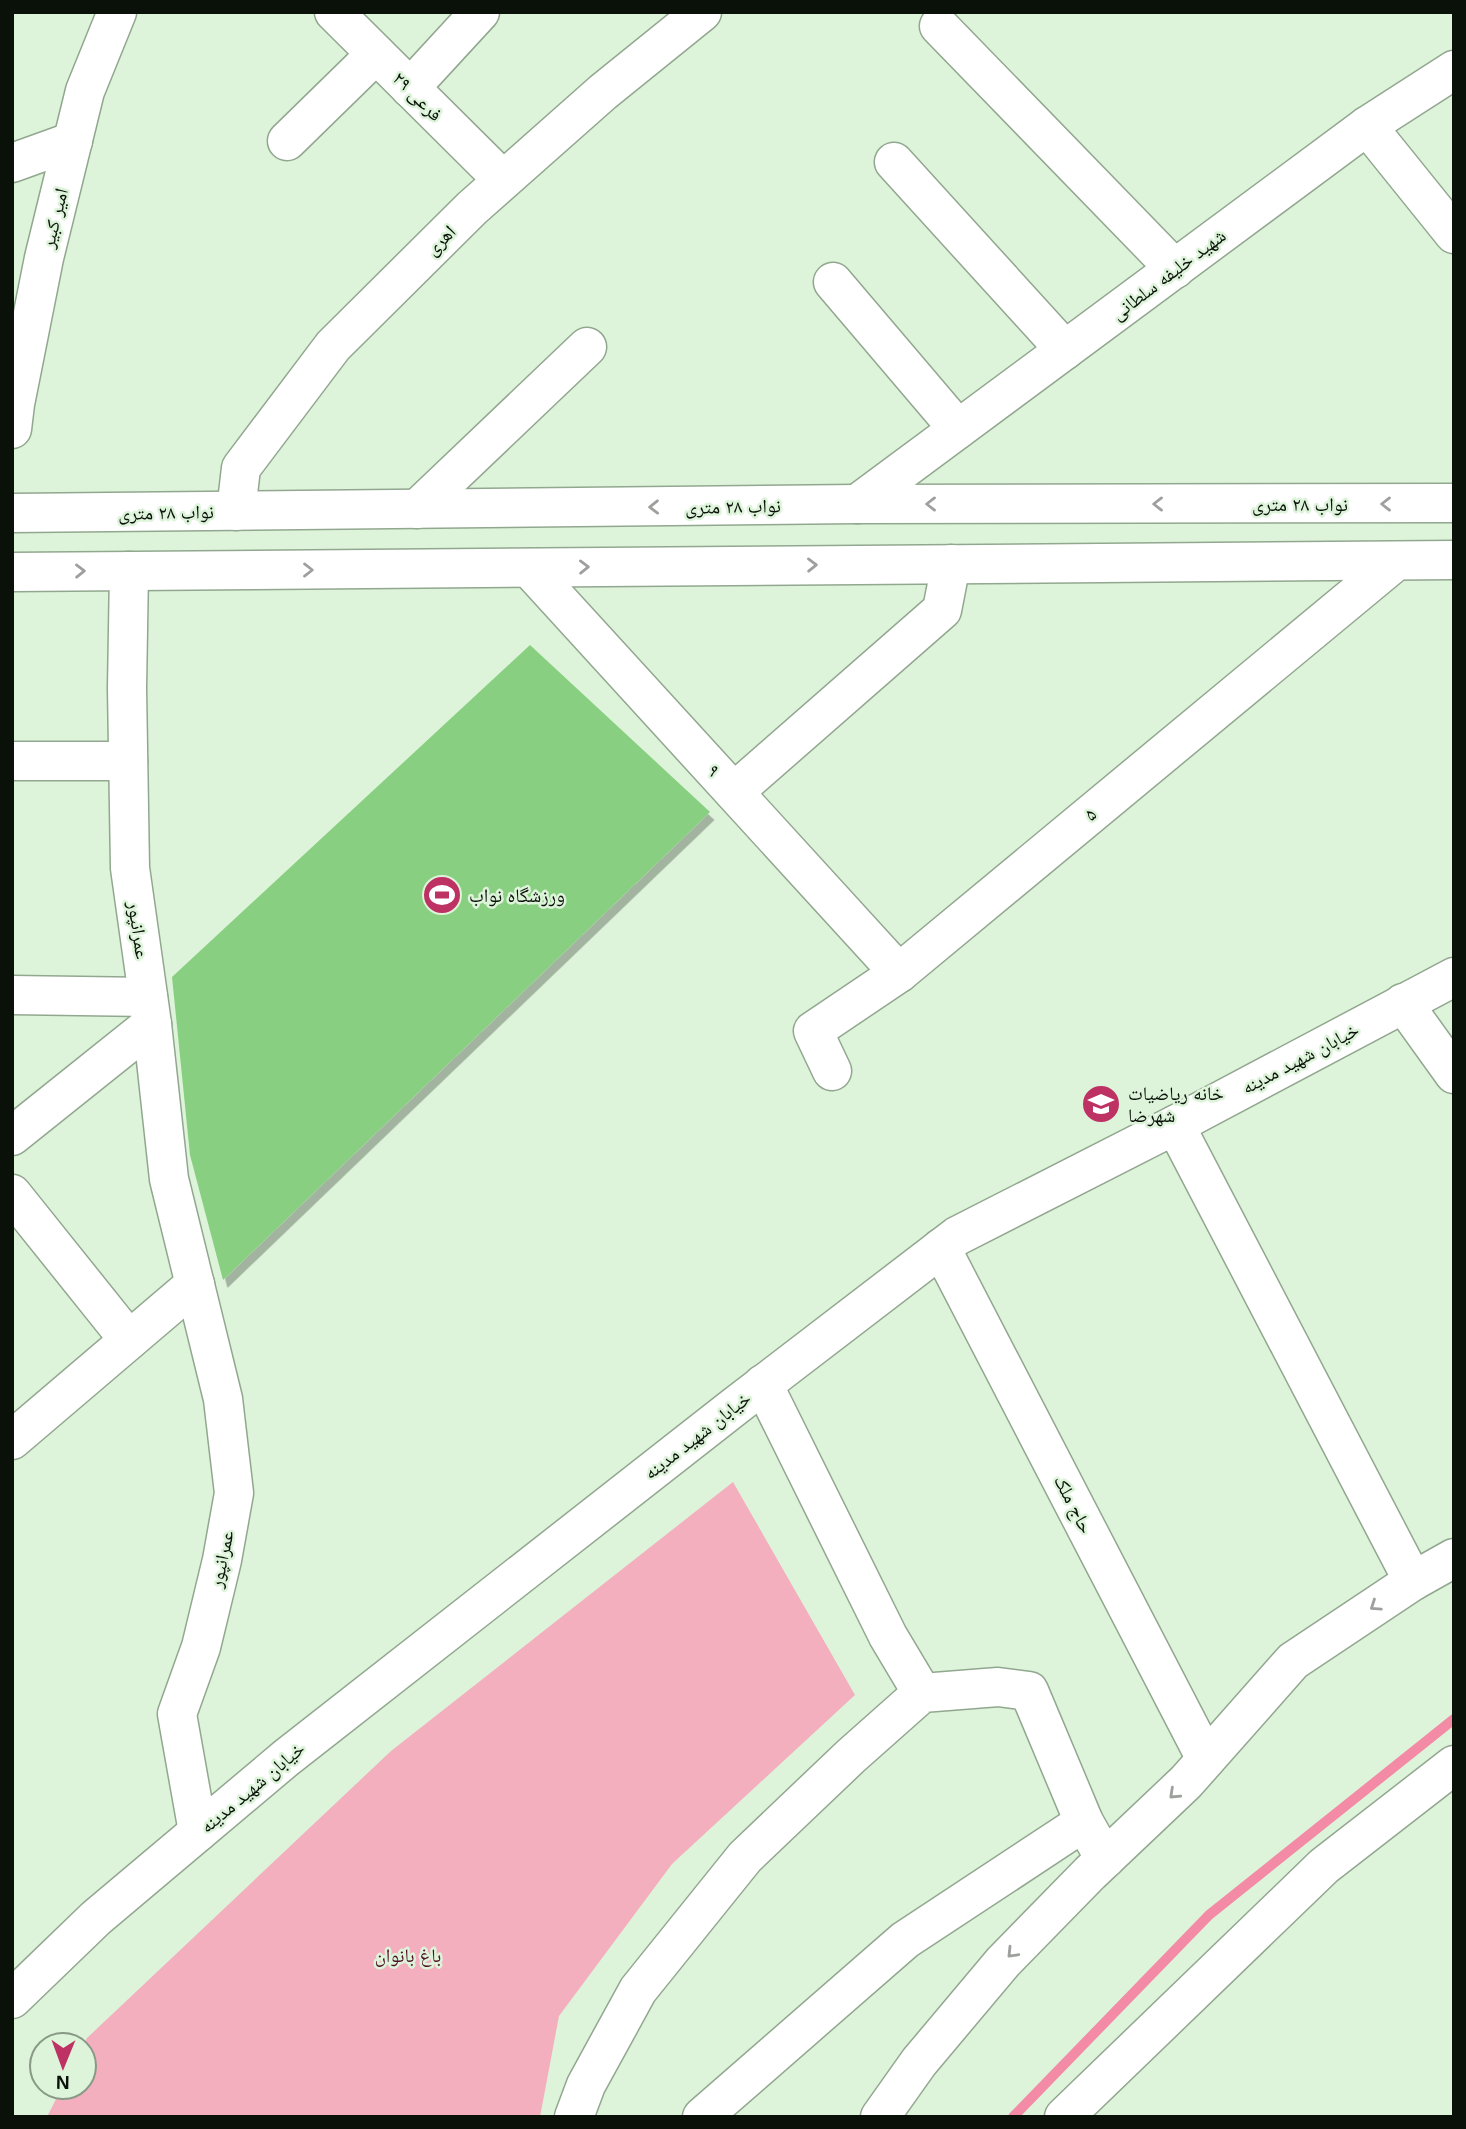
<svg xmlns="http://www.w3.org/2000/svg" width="1466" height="2129" font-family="Arial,'Noto Naskh Arabic',sans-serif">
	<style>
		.green { fill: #f4afbe }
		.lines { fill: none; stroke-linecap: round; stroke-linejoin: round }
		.stream { stroke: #f38ba6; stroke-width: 10 }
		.building { fill: #89cf81; filter: url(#shadow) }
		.minor-casing { stroke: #92a78f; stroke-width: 41 }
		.major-casing { stroke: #92a78f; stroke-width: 41 }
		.minor { stroke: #fff; stroke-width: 38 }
		.major { stroke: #fff; stroke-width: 38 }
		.oneway { stroke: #9da09c }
		.labels { text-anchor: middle; stroke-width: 5; stroke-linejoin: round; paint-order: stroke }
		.street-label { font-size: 19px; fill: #091108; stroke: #ddf4da }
		.poi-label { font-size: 19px; fill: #091108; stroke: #ddf4da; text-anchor: start }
		.park-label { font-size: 19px; fill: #4f0f26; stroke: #ddf4da }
	</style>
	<defs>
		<filter id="shadow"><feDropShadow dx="4.5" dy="8" stdDeviation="0" flood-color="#0004"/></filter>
	</defs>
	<rect width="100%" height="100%" fill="#ddf4da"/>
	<!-- green -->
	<polygon class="green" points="733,1482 855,1695 672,1864 559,2016 540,2117 47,2117 62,2087 84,2087 83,2045 87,2038 391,1751"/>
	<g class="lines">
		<!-- stream -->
		<polyline class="stream" points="1013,2117 1209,1915 1454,1719"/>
	</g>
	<!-- building -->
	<polygon class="building" points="530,645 710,812 223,1280 190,1155 172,977"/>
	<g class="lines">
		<defs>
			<g id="minor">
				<polyline points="334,12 503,180"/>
				<polyline points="939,26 1175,269"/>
				<polyline points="410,88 480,12"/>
				<polyline points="1367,126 1454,234"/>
				<polyline points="287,141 376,54"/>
				<polyline points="894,162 1065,350"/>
				<polyline points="12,163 73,141"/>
				<polyline points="833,282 958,429"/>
				<polyline points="857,504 1367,126 1454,70"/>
				<polyline points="417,509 587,347"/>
				<polyline points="236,511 241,468 333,346 472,208 603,92 702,12"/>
				<polyline points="529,568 899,973"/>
				<polyline points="129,571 127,688 130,868 152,1024 169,1179 223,1399 234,1493 222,1560 201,1647 177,1714 198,1832"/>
				<polyline points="12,761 128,761"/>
				<polyline points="734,792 942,610 951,564"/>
				<polyline points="12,995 148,997"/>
				<polyline points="1403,1003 1454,1074"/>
				<polyline points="832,1071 813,1031 899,973 1396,561"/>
				<polyline points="1175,1125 1413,1581"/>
				<polyline points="12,1136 152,1024"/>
				<polyline points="12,1194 129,1340"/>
				<polyline points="941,1248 1206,1759"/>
				<polyline points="763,1384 888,1636 922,1693"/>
				<polyline points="12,1440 195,1284"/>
				<polyline points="12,1999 96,1918 286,1758 734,1407 957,1236 1175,1125 1454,977"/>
				<polyline points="574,2117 586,2085 638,1990 745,1857 851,1756 922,1693 998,1687 1029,1691 1084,1822 1105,1859"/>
				<polyline points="702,2117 905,1940 1084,1822"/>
				<polyline points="880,2117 919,2062 1003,1962 1090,1873 1186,1782 1293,1661 1413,1581 1454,1558"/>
				<polyline points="1064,2117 1324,1866 1454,1765"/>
			</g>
			<g id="major">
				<polyline points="12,429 15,404 44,258 85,91 117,12"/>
				<polyline points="12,513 857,504 1454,503"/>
				<polyline points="12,572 1454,560"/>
			</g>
		</defs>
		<!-- minor casing -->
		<use href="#minor" class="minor-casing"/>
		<!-- major casing -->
		<use href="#major" class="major-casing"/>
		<!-- minor -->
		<use href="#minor" class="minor"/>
		<!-- major -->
		<use href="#major" class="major"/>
	</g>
	<!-- one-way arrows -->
	<defs><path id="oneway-chevron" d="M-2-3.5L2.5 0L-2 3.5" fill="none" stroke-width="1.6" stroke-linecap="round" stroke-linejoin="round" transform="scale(1.75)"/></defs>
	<g class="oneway">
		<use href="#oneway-chevron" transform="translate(931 504) rotate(180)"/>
		<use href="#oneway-chevron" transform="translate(1158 504) rotate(180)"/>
		<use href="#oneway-chevron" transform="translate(1386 504) rotate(180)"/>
		<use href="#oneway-chevron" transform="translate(654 507) rotate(179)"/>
		<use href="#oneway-chevron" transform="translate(812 565) rotate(-1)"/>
		<use href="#oneway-chevron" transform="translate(584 567) rotate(-1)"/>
		<use href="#oneway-chevron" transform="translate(308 570)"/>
		<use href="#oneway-chevron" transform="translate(80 571) rotate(-1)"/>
		<use href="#oneway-chevron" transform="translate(1375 1606) rotate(146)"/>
		<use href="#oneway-chevron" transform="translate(1174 1794) rotate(137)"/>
		<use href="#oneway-chevron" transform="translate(1012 1953) rotate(134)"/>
	</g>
	<!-- icons -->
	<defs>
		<symbol id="stadium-disc" viewBox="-11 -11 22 22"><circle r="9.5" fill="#be3163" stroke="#ddf4da"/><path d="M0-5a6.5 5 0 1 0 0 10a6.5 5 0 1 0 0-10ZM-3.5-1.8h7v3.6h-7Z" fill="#fff"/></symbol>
		<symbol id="school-disc" viewBox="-11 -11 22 22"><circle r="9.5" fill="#be3163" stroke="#ddf4da"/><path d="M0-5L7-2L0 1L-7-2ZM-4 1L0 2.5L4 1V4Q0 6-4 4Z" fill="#fff"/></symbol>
	</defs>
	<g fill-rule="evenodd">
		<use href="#stadium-disc" x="420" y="873" width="44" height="44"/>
		<use href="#school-disc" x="1079" y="1082" width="44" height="44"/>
	</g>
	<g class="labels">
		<!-- street labels -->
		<g class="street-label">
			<text transform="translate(418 96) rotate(45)" y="7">فرعی ۲۹</text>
			<text transform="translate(54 218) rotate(-76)" y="7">امیر کبیر</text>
			<text transform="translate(440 240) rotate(-45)" y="7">اهری</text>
			<text transform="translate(1168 274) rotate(-37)" y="7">شهید خلیفه سلطانی</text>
			<text x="1300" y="511">نواب ۲۸ متری</text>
			<text transform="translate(733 506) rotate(-1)" y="7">نواب ۲۸ متری</text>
			<text transform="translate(166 512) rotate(-1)" y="7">نواب ۲۸ متری</text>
			<text transform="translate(714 770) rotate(48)" y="7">۹</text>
			<text transform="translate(1090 814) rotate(-40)" y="7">۵</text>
			<text transform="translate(139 930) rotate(82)" y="7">عمرانپور</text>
			<text transform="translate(1300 1058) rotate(-28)" y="7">خیابان شهید مدینه</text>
			<text transform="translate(697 1435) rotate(-38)" y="7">خیابان شهید مدینه</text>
			<text transform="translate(1074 1504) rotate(63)" y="7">حاج ملک</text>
			<text transform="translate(221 1559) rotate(-78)" y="7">عمرانپور</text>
			<text transform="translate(252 1787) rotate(-40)" y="7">خیابان شهید مدینه</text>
		</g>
		<!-- poi labels -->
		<g class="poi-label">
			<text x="469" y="902">ورزشگاه نواب</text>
			<text x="1128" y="1100">خانه ریاضیات<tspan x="1128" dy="22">شهرضا</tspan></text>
		</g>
		<!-- park labels -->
		<g class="park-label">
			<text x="408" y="1962">باغ بانوان</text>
		</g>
	</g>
	<!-- border -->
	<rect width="1466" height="2129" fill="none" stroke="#091108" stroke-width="28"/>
	<!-- north arrow -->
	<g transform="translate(63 2066) rotate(181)"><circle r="33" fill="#ddf4da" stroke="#889986" stroke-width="2"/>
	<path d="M0-5L12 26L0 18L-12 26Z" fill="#be3163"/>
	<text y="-10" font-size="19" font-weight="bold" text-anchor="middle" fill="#091108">N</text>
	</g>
</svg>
